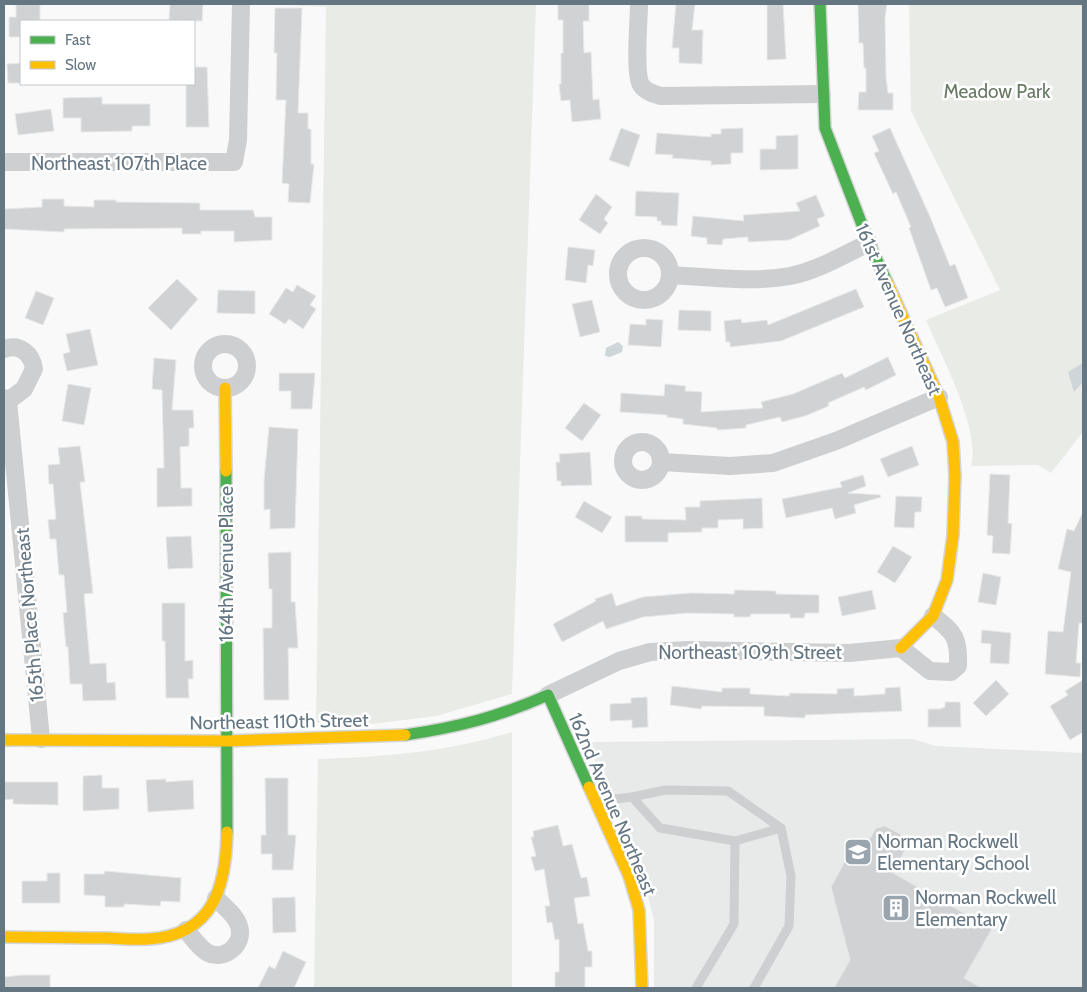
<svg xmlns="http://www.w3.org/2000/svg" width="1087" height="992" font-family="Cabin,sans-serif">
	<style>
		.built { fill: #e8e9e9 }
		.green { fill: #e8ebe6 }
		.water { fill: #ced6d9 }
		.building { fill: #d0d2d3; stroke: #e8e8e8 }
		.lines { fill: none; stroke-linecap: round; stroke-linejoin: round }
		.fast-casing { stroke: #d5d6d7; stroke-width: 14 }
		.slow-casing { stroke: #d5d6d7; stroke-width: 14 }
		.lane { stroke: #cecfd0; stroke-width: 9 }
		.street { stroke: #cecfd0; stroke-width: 18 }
		.fast { stroke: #4caf50; stroke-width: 11 }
		.slow { stroke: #ffc107; stroke-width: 11 }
		.labels { text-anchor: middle; stroke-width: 5; stroke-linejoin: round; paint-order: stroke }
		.park-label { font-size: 19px; fill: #687a64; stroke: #fff }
		.street-label { font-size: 19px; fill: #657683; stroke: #fff }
		.poi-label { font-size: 19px; fill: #657683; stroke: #fff; text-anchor: start }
	</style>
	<rect width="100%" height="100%" fill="#f9f9f9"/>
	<!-- built -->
	<polygon class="built" points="913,739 936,746 1083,753 1083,988 654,988 654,921 642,873 625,830 587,742"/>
	<!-- green -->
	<g class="green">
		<polygon points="258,4 536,4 512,694 436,716 372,724 316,723 326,7"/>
		<path d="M909,4H1083V432L1051,473L1038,465L971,466C981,429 941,356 926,320L1000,290L911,111Z"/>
		<path d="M512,732V988H314L318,759C385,757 448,752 512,732Z"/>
	</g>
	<!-- water -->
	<g class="water">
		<polygon points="618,342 623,346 622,352 610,357 605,356 606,348"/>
		<polygon points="1083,363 1083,382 1074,392 1068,372"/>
	</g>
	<!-- building -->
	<g class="building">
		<polygon points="16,4 40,4 40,21 21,21 21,37 9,37 9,17 16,17"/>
		<polygon points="170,4 203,4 202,21 169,20"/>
		<polygon points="558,4 589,4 589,21 583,21 584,53 591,52 593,100 599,99 601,119 572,122 570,100 561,101 559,84 561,84 561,53 563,53 563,20 558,20"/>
		<polygon points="676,4 695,4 692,30 703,30 702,64 679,63 679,48 672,48"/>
		<polygon points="767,4 783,4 786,59 767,60"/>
		<polygon points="858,4 887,4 885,18 886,77 888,93 893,93 893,110 858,110 859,92 866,92 866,68 864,68 863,43 859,43"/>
		<polygon points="275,8 302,8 298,113 308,113 308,129 311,129 311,164 314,164 310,203 288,202 289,184 282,183 286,100 276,100 277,53 274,53"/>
		<polygon points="21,63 21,83 8,83 7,64"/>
		<polygon points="194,67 207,67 209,127 186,127 186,84 194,84"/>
		<polygon points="102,97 102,104 150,104 150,126 132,126 132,131 81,132 81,118 63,118 63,98"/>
		<polygon points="51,109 54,131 18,135 15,114"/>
		<polygon points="621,128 640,135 629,167 609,160"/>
		<polygon points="743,128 743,153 731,153 731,164 711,165 711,161 672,158 673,155 655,154 657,133 711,137 711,134 721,134 721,129"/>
		<polygon points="890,128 931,219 950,266 955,264 968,298 945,307 937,288 931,290 909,228 911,227 896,192 893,194 874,153 879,151 872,136"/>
		<polygon points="798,135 798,169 760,170 760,149 776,149 776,136"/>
		<polygon points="636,191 679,193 677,226 661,225 661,221 657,221 657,217 635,216"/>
		<polygon points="596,194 612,207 604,219 608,223 600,234 579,220"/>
		<polygon points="816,195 825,216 817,219 820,226 789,240 748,242 748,237 723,239 722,245 707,244 707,238 691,236 693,216 744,221 743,215 800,211 796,203"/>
		<polygon points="42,199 64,199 64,206 94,207 94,200 116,200 116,202 200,203 200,210 253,210 255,217 272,217 272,240 234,242 234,231 201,231 201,234 182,234 182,228 64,229 64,232 4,229 4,209 42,207"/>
		<polygon points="568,247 595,250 593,266 588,265 586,283 565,280"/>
		<polygon points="177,279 198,299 171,330 148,308"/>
		<polygon points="297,285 316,296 310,305 316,309 303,329 289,319 285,324 269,314 286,288 293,292"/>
		<polygon points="856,289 864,307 815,327 781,341 730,347 730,342 726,342 724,321 741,319 742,323 767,320 768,325"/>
		<polygon points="218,290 255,291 255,314 217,313"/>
		<polygon points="36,291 54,298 43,325 25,318"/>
		<polygon points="592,300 600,332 580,337 572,304"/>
		<polygon points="679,310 711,311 711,331 678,330"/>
		<polygon points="646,319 663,320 661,347 628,345 630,324 646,325"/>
		<polygon points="90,329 98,365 67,371 63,354 70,352 66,334"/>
		<polygon points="888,357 896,375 866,390 864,387 828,403 829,406 805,416 782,422 780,417 746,425 746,428 717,430 717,428 683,424 683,419 667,417 667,415 620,412 621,393 664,396 665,384 686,386 685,391 702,392 701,412 763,408 761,402 793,394 842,373 845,378"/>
		<polygon points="154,358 176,360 172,410 193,410 194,428 189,428 189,446 180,447 181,488 192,488 192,506 157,507 157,468 164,468 162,390 152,389"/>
		<polygon points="279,373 315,373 312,409 291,409 291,391 279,391"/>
		<polygon points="68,384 91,388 84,425 62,421"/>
		<polygon points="584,403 601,415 582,441 565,428"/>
		<polygon points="269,427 298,429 295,528 270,529 270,509 264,510 264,480"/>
		<polygon points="80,446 85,482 80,482 93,593 84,594 90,664 106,663 107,683 115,682 116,700 83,701 82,684 70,684 68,647 66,647 63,613 67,612 64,575 59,575 56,539 50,539 48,520 56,519 53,484 49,484 48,465 60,464 58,448"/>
		<polygon points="912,446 919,465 888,477 880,459"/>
		<polygon points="590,452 592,485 561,486 561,481 557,481 556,462 560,462 559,454"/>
		<polygon points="990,474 1010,475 1008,523 1012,524 1010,554 992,553 993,536 987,535"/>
		<polygon points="863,475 866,486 848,493 880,495 881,497 854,505 856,513 835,519 832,508 786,518 782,499 842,487 840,482"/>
		<polygon points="896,496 922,497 921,512 915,512 914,528 894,527"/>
		<polygon points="762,498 763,528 743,529 743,519 718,520 718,528 702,528 702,532 668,533 668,542 625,542 625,516 642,516 642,519 686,520 685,507 700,507 700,501"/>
		<polygon points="584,501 612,517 602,533 575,517"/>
		<polygon points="1083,512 1083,623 1079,623 1076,663 1081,663 1080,677 1045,674 1048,631 1063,632 1071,572 1058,569 1067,529 1074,531"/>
		<polygon points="191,536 193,568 168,569 166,537"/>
		<polygon points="893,546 912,557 895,583 877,572"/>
		<polygon points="291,552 291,602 295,602 298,648 288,648 289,700 264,700 263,628 272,628 272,589 269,589 268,553"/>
		<polygon points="983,573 1001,577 996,605 978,602"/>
		<polygon points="735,590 776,591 776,594 819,595 819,613 805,613 804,618 790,618 790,614 751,614 750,617 734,617 734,614 688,613 643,617 606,629 603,621 562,642 553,624 596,601 595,599 612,593 616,606 643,597 691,593 734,594"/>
		<polygon points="872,590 876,609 842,616 838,597"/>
		<polygon points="162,603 185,603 185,661 193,660 193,679 188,679 189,698 166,698 165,641 162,641"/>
		<polygon points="982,630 1011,633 1009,664 990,663 991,644 981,643"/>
		<polygon points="996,680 1009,694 986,716 973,703"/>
		<polygon points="1083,680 1083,732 1070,740 1050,706 1068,695 1065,691"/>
		<polygon points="672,686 722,692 722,688 750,688 750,694 789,696 790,693 837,694 837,689 854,688 854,696 885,694 885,688 900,687 902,711 805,715 805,718 764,716 764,707 702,706 701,709 670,705"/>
		<polygon points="647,697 648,727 632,728 632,720 610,721 610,704 631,703 631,698"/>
		<polygon points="945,702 960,702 961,727 928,727 928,709 940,709 945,707"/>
		<polygon points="102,775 102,788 119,788 119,809 83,811 83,776"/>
		<polygon points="265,778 288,778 288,835 296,835 293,870 272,870 272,854 261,854 261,835 266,835"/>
		<polygon points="166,779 166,782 193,780 194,809 148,812 146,780"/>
		<polygon points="4,782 58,782 58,805 13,804 13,799 4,800"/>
		<polygon points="558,825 563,846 572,844 581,878 587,877 590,896 574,898 578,924 583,923 588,951 592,951 592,967 585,967 585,988 555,987 555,972 559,972 559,939 555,940 552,922 547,923 545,906 550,906 544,869 535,871 531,857 536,856 531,837 534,837 533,831"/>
		<polygon points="885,826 906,837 907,846 893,873 992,929 964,978 982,988 834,988 850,960 831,887 851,850 860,855 876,828"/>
		<polygon points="105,871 181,878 180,902 161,901 160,906 124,904 124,907 105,907 105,896 84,895 84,874 104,874"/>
		<polygon points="47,873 60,873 60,903 22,903 22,881 47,881"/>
		<polygon points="295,897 296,932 273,933 272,898"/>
		<polygon points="283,951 306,962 294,988 258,988 269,966 275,969"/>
		<polygon points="23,975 50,975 50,988 4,988 4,977"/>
	</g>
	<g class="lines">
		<defs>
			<g id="fast">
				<polyline points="820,4 825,128 869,243 887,282"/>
				<polyline points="226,471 227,832"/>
				<path d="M405,735C459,727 498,717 548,695L589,787"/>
			</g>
			<g id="slow">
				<polyline points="887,282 939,397 953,442 955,476 953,535 947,580 933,616 901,648"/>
				<polyline points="225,388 226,471"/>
				<polyline points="4,740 227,741 405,735"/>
				<polyline points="589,787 629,876 639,910 642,988"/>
				<path d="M4,937C38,937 73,938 107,938C121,939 135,940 149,939C214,935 226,886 227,832"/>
			</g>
		</defs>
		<!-- fast casing -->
		<use href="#fast" class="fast-casing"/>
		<!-- slow casing -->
		<use href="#slow" class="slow-casing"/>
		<!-- lane -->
		<g class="lane">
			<polyline points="632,797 665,790 728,791 781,828 791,876 789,926 754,988"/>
			<polyline points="597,801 632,797 660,828 735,841 734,924 696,988"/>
			<polyline points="735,841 781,828"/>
		</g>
		<!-- street -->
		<g class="street">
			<path d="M639,4C639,21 634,72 641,85C646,92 654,94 661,96L822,94"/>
			<polyline points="4,162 234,162 238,140 241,4"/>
			<circle cx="644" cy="274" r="26"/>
			<path d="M670,275C710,277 752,283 790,276C817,271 845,254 869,243"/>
			<circle cx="225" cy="366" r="22"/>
			<path d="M4,349C20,343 32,354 34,369L24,389L8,401"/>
			<polyline points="4,398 8,401 41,739"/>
			<circle cx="642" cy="461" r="19"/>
			<polyline points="661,462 730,466 773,463 836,441 939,397"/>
			<path d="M548,695L619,661L650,652L688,650L849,653L901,648L930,671L951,672L958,666C959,638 955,633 933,616"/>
			<path d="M186,930C192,937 199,948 208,953C225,961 245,944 239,926C236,915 223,906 216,898"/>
		</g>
		<!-- fast -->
		<use href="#fast" class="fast"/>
		<!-- slow -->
		<use href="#slow" class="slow"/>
	</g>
	<!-- icons -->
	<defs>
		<symbol id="school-square" viewBox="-11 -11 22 22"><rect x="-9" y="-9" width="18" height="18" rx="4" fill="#99a4ac" stroke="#fff"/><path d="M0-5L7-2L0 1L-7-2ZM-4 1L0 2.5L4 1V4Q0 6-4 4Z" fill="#fff"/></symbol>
		<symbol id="building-square" viewBox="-11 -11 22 22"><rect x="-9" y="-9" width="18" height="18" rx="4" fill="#99a4ac" stroke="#fff"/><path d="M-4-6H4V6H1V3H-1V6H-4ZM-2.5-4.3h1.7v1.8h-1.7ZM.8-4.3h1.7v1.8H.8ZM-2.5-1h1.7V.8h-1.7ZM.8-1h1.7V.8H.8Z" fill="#fff"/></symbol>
	</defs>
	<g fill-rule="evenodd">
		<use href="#school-square" x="842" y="836" width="32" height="32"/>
		<use href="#building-square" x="880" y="892" width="32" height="32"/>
	</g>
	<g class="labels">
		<!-- park labels -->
		<g class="park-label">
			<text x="997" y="98">Meadow Park</text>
		</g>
		<!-- street labels -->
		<g class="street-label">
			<text x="119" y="170">Northeast 107th Place</text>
			<text transform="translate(899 309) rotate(66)" y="7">161st Avenue Northeast</text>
			<text transform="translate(226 564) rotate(-90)" y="7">164th Avenue Place</text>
			<text transform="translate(29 615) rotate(-95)" y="7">165th Place Northeast</text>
			<text x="750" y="659">Northeast 109th Street</text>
			<text transform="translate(279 721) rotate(-1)" y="7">Northeast 110th Street</text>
			<text transform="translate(613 804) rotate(67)" y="7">162nd Avenue Northeast</text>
		</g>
		<!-- poi labels -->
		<g class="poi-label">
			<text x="877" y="848">Norman Rockwell<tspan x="877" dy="22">Elementary School</tspan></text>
			<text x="915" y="904">Norman Rockwell<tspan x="915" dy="22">Elementary</tspan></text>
		</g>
	</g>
	<!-- border -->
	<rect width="1087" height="992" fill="none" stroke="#657683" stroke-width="10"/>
	<!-- legend -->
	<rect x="20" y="20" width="175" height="65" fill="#ffffff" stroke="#c1c8cd"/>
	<rect x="30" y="36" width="25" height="8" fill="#4caf50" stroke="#c1c8cd"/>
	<text x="65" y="45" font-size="15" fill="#657683">Fast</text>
	<rect x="30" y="61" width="25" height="8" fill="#ffc107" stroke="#c1c8cd"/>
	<text x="65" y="70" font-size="15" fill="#657683">Slow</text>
</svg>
